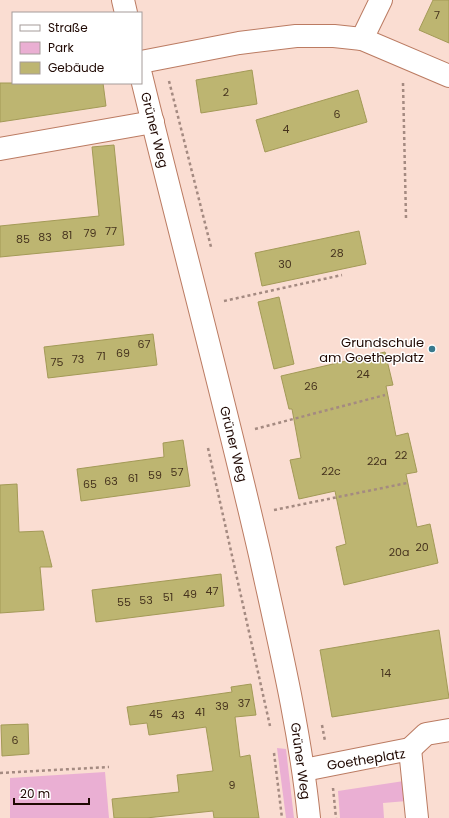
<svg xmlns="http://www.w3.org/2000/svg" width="449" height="818" font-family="Poppins,sans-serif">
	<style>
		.green { fill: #eaafd3 }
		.building { fill: #bdb571; stroke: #a39a57 }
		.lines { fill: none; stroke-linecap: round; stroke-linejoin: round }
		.minor-casing { stroke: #bb7b62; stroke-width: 24 }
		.path { stroke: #a48a81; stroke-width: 2.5; stroke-dasharray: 3 3; stroke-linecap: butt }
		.minor { stroke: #fff; stroke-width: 22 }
		.poi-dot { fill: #39798d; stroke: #fff; stroke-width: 1.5 }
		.labels { text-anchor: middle; stroke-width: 3; stroke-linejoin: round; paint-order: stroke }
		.number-label { font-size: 11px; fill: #46331e }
		.street-label { font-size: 13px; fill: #1f0802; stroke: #fff }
		.poi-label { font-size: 13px; fill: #1f0802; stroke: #fff; text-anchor: end }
	</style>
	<rect width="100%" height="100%" fill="#faddd2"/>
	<!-- green -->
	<g class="green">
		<polygon points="277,748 286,749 294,818 286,818"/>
		<polygon points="105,772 109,818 10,818 10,778"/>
		<polygon points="404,781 407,801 383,803 384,818 340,818 338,791"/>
	</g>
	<!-- building -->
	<g class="building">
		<polygon points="433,0 449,0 449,43 419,30"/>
		<polygon points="252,70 257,104 201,113 196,80"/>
		<polygon points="0,83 103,83 106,106 0,122"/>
		<polygon points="358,90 367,122 265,152 256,120"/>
		<polygon points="114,145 124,245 0,257 0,226 99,216 92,147"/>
		<polygon points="359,231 366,264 262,286 255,253"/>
		<polygon points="279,297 294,364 274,369 258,302"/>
		<polygon points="153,334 157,365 48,378 44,347"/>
		<polygon points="385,352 393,385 386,386 396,436 408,433 417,472 406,474 417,527 430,524 438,563 344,585 336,547 346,544 335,491 299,499 290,460 301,458 292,409 289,409 281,376"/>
		<polygon points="183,440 190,486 81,501 77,469 164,457 163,443"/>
		<polygon points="17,484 19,532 43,531 52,567 40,567 44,610 0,613 0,485"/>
		<polygon points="221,574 224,606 96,622 92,590"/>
		<polygon points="439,630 449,698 332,717 320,650"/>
		<polygon points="251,684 256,715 235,717 240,757 250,755 259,818 214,818 213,811 146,818 114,818 112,799 179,792 177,775 213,771 206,727 149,735 147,723 130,725 127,707 232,692 231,687"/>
		<polygon points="28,724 29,754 2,756 1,725"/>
	</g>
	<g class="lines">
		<defs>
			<g id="minor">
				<polyline points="123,0 126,13"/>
				<polyline points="362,39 381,0"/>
				<polyline points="141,62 239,43 296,36 334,36 362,39 449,76"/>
				<path d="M141,75C180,235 223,394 260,555C279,642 300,729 309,818"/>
				<polyline points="0,149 153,122"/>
				<polyline points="410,749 426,734 449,730"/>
				<polyline points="304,770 410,749 417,818"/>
			</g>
		</defs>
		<!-- minor casing -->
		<use href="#minor" class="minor-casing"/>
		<!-- path -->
		<g class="path">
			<polyline points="169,81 211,247"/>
			<polyline points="403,83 406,218"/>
			<polyline points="224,301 342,275"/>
			<polyline points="255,429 385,395"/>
			<polyline points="208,448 270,726"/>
			<polyline points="274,510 407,483"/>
			<polyline points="322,725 325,741"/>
			<polyline points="274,753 282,818"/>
			<polyline points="0,773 109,767"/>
			<polyline points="333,788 336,818"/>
		</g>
		<!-- minor -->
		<use href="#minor" class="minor"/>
	</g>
	<!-- markers -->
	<circle class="poi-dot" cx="432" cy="349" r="4"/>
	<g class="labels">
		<!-- number labels -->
		<g class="number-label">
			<text x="437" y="19">7</text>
			<text x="226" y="96">2</text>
			<text x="337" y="118">6</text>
			<text x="286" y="133">4</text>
			<text x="111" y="235">77</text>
			<text x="90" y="237">79</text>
			<text x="67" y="239">81</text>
			<text x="45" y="241">83</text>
			<text x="23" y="243">85</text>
			<text x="337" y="257">28</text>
			<text x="285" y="268">30</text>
			<text x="144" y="348">67</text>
			<text x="123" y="357">69</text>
			<text x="101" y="360">71</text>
			<text x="78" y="363">73</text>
			<text x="57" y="366">75</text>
			<text x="363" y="378">24</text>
			<text x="311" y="390">26</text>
			<text x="401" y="459">22</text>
			<text x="377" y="465">22a</text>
			<text x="331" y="475">22c</text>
			<text x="177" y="476">57</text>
			<text x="155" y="479">59</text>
			<text x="133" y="482">61</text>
			<text x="111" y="485">63</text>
			<text x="90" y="488">65</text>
			<text x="422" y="551">20</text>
			<text x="399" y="556">20a</text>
			<text x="212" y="595">47</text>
			<text x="190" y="598">49</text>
			<text x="168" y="601">51</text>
			<text x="146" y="604">53</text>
			<text x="124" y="606">55</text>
			<text x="386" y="677">14</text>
			<text x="244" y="707">37</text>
			<text x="222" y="710">39</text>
			<text x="200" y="716">41</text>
			<text x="156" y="718">45</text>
			<text x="178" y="719">43</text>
			<text x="15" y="744">6</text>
			<text x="232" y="789">9</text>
		</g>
		<!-- street labels -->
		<g class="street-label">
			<text transform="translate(155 130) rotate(76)" y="5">Grüner Weg</text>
			<text transform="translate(234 444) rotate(76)" y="5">Grüner Weg</text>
			<text transform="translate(366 759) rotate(-9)" y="5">Goetheplatz</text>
			<text transform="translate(301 761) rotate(82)" y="5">Grüner Weg</text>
		</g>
		<!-- poi labels -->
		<g class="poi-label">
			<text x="424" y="347">Grundschule<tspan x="424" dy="15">am Goetheplatz</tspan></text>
		</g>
	</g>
	<!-- legend -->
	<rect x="12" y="12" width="130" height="72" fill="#ffffff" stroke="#a59c9a"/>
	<rect x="20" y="25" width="20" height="6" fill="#ffffff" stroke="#a59c9a"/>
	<text x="48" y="32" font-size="12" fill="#1f0802">Straße</text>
	<rect x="20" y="42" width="20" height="12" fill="#eaafd3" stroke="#a59c9a"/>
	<text x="48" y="52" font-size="12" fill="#1f0802">Park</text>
	<rect x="20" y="62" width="20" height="12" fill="#bdb571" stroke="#a59c9a"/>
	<text x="48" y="72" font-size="12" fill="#1f0802">Gebäude</text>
	<!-- scale -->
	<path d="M14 798v6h75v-6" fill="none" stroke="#1f0802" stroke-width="2"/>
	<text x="20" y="798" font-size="12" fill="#1f0802" stroke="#ffffff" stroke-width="3" paint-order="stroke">20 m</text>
</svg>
